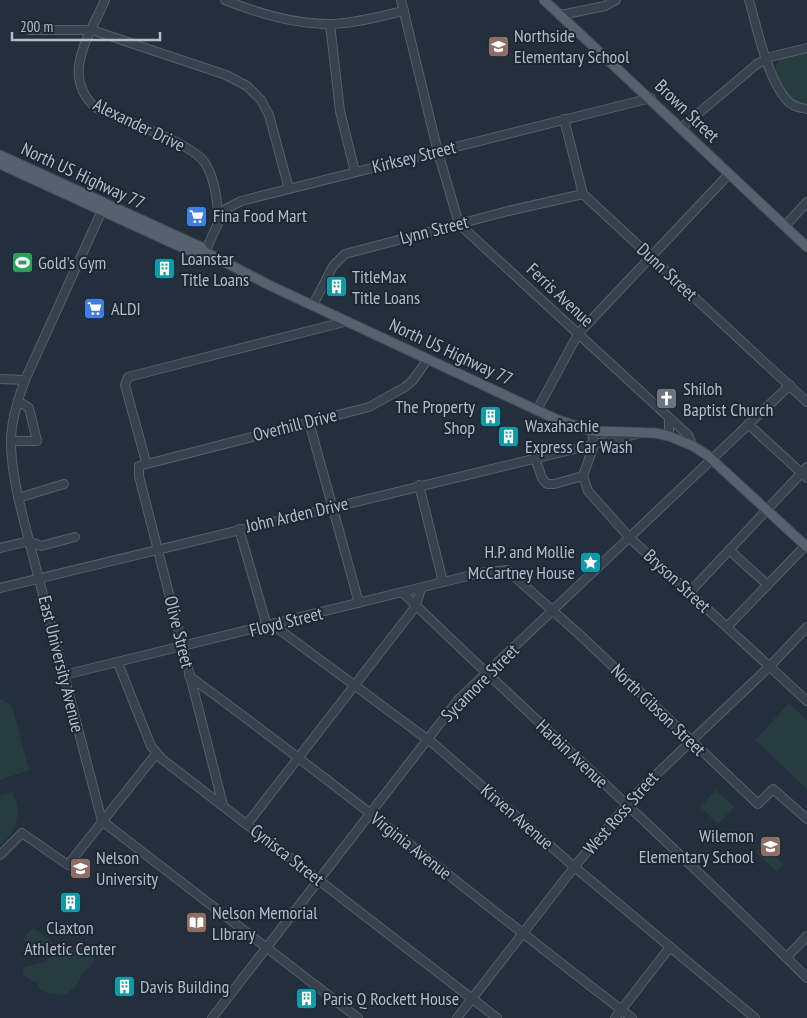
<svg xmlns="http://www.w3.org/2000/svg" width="807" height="1018" font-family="'PT Sans Narrow',sans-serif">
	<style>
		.green { fill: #263c3f }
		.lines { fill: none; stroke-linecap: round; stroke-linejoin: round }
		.minor-casing { stroke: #565f6c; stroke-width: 10 }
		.major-casing { stroke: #414a57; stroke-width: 11 }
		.minor { stroke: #38414e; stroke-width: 8 }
		.major { stroke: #56606e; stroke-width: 9 }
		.labels { text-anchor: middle; stroke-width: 4; stroke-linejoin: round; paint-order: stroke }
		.poi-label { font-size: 18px; fill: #b4bcc9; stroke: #1d2633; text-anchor: start }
		.street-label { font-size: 18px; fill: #b4bcc9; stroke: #1d2633 }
	</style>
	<rect width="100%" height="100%" fill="#242f3e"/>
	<!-- green -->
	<g class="green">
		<path d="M807,51V104C790,106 781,83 774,72L779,59Z"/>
		<polygon points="2,699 12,706 29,770 0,780 0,700"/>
		<polygon points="789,703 807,721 807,789 755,740"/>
		<polygon points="716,790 734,807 718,824 700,807"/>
		<path d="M13,792C22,812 17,833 0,845V795Z"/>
		<polygon points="762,846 783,864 777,872 756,852"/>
		<polygon points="33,927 52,942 42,955 23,940"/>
		<path d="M87,944L101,953L95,957L91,966L82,973L78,983L66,995C49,993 42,996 36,981L34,982L23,975V968L44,962L64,947Z"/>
	</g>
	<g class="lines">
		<defs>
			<g id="minor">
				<path d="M105,0C90,35 60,75 95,107C120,119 191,142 205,163C215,178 217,201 219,219"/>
				<path d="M225,0C257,13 294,24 329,24C354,24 380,16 404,11"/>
				<polyline points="401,0 438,152 459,224 688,435 693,446"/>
				<path d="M749,0C757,28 767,77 786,99C791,106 799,108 807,109"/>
				<polyline points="561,15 605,6 616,0"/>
				<polyline points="330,24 340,111 355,172"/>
				<polyline points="29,30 92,30 226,75 247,86 261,100 269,115 289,189"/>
				<polyline points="564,119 583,194 807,402"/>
				<polyline points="681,128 757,64 770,57 807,48"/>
				<path d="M104,206L25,380C18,399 11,421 11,441C11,474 21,509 29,541L102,821L358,1018"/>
				<polyline points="785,226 807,202"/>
				<polyline points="205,252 224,210 241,201 651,98"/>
				<polyline points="313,305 333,266 345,254 508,211 583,194"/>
				<polyline points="0,379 25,380"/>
				<polyline points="537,410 578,334 729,174"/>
				<polyline points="309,422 359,603"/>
				<polyline points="748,424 807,478"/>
				<polyline points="592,431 594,445 583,476 588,491 630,538 807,701"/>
				<polyline points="669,436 669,418"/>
				<polyline points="11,441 37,441 29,408 18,401"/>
				<polyline points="535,458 542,478 547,484 554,484 583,476"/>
				<polyline points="146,462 125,385 128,377 348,321"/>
				<polyline points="419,485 443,582"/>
				<polyline points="18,498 64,484"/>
				<polyline points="239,529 267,626"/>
				<polyline points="0,548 29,541 41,546 75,537"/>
				<polyline points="729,550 768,585"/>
				<polyline points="0,588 637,434"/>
				<path d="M402,592C536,722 675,846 807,978"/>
				<polyline points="689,593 807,467"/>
				<polyline points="273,625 435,745 571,864 755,1018"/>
				<polyline points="727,627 807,544"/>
				<polyline points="118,663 151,746 162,759 497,1018"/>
				<polyline points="64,675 480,573 507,570 580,635 758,804 773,789 807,819"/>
				<path d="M189,676C340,786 484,905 632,1018"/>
				<polyline points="223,805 139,476 139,466 369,407 405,387 413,380 428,359"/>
				<polyline points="247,824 416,606 421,588"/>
				<polyline points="0,855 22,833 68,865 156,754"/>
				<polyline points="786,958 807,936"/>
				<polyline points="212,1018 458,700 790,385"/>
				<polyline points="457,1018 579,861 641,789 770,666 807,627"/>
				<polyline points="615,1018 670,947"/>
			</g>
			<g id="major">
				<polyline points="544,0 807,247"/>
				<polyline points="0,155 201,247 205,252 271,286 558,420 592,431 655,433 669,436 693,446 707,455 807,547"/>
				<polyline points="0,164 181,247 198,254 205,252"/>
			</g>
		</defs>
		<!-- minor casing -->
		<use href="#minor" class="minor-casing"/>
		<!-- major casing -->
		<use href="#major" class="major-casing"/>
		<!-- minor -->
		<use href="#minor" class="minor"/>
		<!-- major -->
		<use href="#major" class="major"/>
	</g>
	<!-- icons -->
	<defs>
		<symbol id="school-square" viewBox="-11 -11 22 22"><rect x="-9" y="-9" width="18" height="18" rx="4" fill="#8d6e63" stroke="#1d2633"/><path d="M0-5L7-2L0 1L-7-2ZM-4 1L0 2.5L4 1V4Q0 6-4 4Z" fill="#fff"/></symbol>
		<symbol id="supermarket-square" viewBox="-11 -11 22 22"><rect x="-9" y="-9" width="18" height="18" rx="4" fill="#3f7fe0" stroke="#1d2633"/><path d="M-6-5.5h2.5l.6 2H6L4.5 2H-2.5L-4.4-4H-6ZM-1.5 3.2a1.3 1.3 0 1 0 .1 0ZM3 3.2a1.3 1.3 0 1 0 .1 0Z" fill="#fff"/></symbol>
		<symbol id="stadium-square" viewBox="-11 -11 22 22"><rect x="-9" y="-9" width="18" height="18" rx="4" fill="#2e9e5b" stroke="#1d2633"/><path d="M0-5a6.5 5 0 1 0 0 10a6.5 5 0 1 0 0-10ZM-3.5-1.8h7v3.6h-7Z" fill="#fff"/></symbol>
		<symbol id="building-square" viewBox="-11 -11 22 22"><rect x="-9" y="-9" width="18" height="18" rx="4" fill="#0f9aa8" stroke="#1d2633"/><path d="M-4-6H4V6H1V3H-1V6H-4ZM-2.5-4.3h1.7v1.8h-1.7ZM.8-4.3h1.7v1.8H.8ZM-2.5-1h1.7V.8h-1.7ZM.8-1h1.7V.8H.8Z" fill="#fff"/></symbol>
		<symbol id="church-square" viewBox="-11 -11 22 22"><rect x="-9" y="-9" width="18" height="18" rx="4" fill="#6b7280" stroke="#1d2633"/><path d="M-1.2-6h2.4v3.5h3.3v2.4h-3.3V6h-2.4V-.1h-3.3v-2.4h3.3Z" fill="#fff"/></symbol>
		<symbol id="sight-square" viewBox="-11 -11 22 22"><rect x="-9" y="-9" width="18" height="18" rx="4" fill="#0f9aa8" stroke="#1d2633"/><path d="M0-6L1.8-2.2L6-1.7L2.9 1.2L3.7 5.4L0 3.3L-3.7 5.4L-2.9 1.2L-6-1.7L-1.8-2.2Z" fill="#fff"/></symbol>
		<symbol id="university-square" viewBox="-11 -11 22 22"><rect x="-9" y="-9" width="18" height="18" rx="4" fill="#8d6e63" stroke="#1d2633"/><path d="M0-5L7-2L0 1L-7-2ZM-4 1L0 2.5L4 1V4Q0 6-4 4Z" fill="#fff"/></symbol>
		<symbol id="library-square" viewBox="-11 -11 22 22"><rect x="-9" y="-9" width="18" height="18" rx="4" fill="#8d6e63" stroke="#1d2633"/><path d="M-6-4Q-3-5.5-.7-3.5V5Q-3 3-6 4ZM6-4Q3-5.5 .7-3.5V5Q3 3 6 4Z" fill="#fff"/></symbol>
	</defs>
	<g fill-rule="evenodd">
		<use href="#school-square" x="486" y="34" width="25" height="25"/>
		<use href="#supermarket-square" x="184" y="204" width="25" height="25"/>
		<use href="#stadium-square" x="10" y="250" width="25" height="25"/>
		<use href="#building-square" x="152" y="256" width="25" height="25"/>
		<use href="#building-square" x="324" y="274" width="25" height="25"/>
		<use href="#supermarket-square" x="82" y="296" width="25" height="25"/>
		<use href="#church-square" x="654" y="386" width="25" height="25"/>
		<use href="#building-square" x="478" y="404" width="25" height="25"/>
		<use href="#building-square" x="496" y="424" width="25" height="25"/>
		<use href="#sight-square" x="578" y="550" width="25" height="25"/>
		<use href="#school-square" x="758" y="834" width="25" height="25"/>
		<use href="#university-square" x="68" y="856" width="25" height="25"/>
		<use href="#building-square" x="58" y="890" width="25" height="25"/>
		<use href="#library-square" x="184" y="910" width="25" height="25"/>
		<use href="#building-square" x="112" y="974" width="25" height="25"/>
		<use href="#building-square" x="294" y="986" width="25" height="25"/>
	</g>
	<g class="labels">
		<!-- poi labels -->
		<g class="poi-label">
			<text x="514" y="42">Northside<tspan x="514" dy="21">Elementary School</tspan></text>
			<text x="213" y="222">Fina Food Mart</text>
			<text x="181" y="265">Loanstar<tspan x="181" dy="21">Title Loans</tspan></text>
			<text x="38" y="269">Gold's Gym</text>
			<text x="352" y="283">TitleMax<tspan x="352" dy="21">Title Loans</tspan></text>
			<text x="111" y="315">ALDI</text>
			<text x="683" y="395">Shiloh<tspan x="683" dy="21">Baptist Church</tspan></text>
			<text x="475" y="413" text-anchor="end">The Property<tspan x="475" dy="21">Shop</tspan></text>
			<text x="525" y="432">Waxahachie<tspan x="525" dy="21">Express Car Wash</tspan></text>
			<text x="575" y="558" text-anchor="end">H.P. and Mollie<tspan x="575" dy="21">McCartney House</tspan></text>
			<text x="754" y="842" text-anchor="end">Wilemon<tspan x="754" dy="21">Elementary School</tspan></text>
			<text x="96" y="864">Nelson<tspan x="96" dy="21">University</tspan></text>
			<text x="212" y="919">Nelson Memorial<tspan x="212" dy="21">LIbrary</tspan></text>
			<text x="70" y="934" text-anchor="middle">Claxton<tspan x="70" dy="21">Athletic Center</tspan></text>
			<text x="140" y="993">Davis Building</text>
			<text x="323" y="1005">Paris Q Rockett House</text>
		</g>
		<!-- street labels -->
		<g class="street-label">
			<text transform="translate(687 111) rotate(44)" y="6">Brown Street</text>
			<text transform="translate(139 125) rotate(26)" y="6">Alexander Drive</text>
			<text transform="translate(414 157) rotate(-14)" y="6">Kirksey Street</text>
			<text transform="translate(83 176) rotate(25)" y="6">North US Highway 77</text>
			<text transform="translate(434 230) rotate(-14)" y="6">Lynn Street</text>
			<text transform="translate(667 272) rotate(43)" y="6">Dunn Street</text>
			<text transform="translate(560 295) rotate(43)" y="6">Ferris Avenue</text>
			<text transform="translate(451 352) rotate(25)" y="6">North US Highway 77</text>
			<text transform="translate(295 425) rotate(-14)" y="6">Overhill Drive</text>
			<text transform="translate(297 515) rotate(-13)" y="6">John Arden Drive</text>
			<text transform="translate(677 581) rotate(43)" y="6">Bryson Street</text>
			<text transform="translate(286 622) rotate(-14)" y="6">Floyd Street</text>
			<text transform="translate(179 632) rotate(76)" y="6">Olive Street</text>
			<text transform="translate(61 664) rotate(76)" y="6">East University Avenue</text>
			<text transform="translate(480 683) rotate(-45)" y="6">Sycamore Street</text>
			<text transform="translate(658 710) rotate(44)" y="6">North Gibson Street</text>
			<text transform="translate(572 754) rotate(43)" y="6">Harbin Avenue</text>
			<text transform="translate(621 813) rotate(-49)" y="6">West Ross Street</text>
			<text transform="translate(517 817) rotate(41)" y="6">Kirven Avenue</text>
			<text transform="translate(411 846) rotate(38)" y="6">Virginia Avenue</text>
			<text transform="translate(287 855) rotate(38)" y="6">Cynisca Street</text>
		</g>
	</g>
	<!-- scale -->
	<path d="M12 32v8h148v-8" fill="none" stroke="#b4bcc9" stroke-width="2.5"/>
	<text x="20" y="32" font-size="15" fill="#b4bcc9" stroke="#1d2633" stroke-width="4" paint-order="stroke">200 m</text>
</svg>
